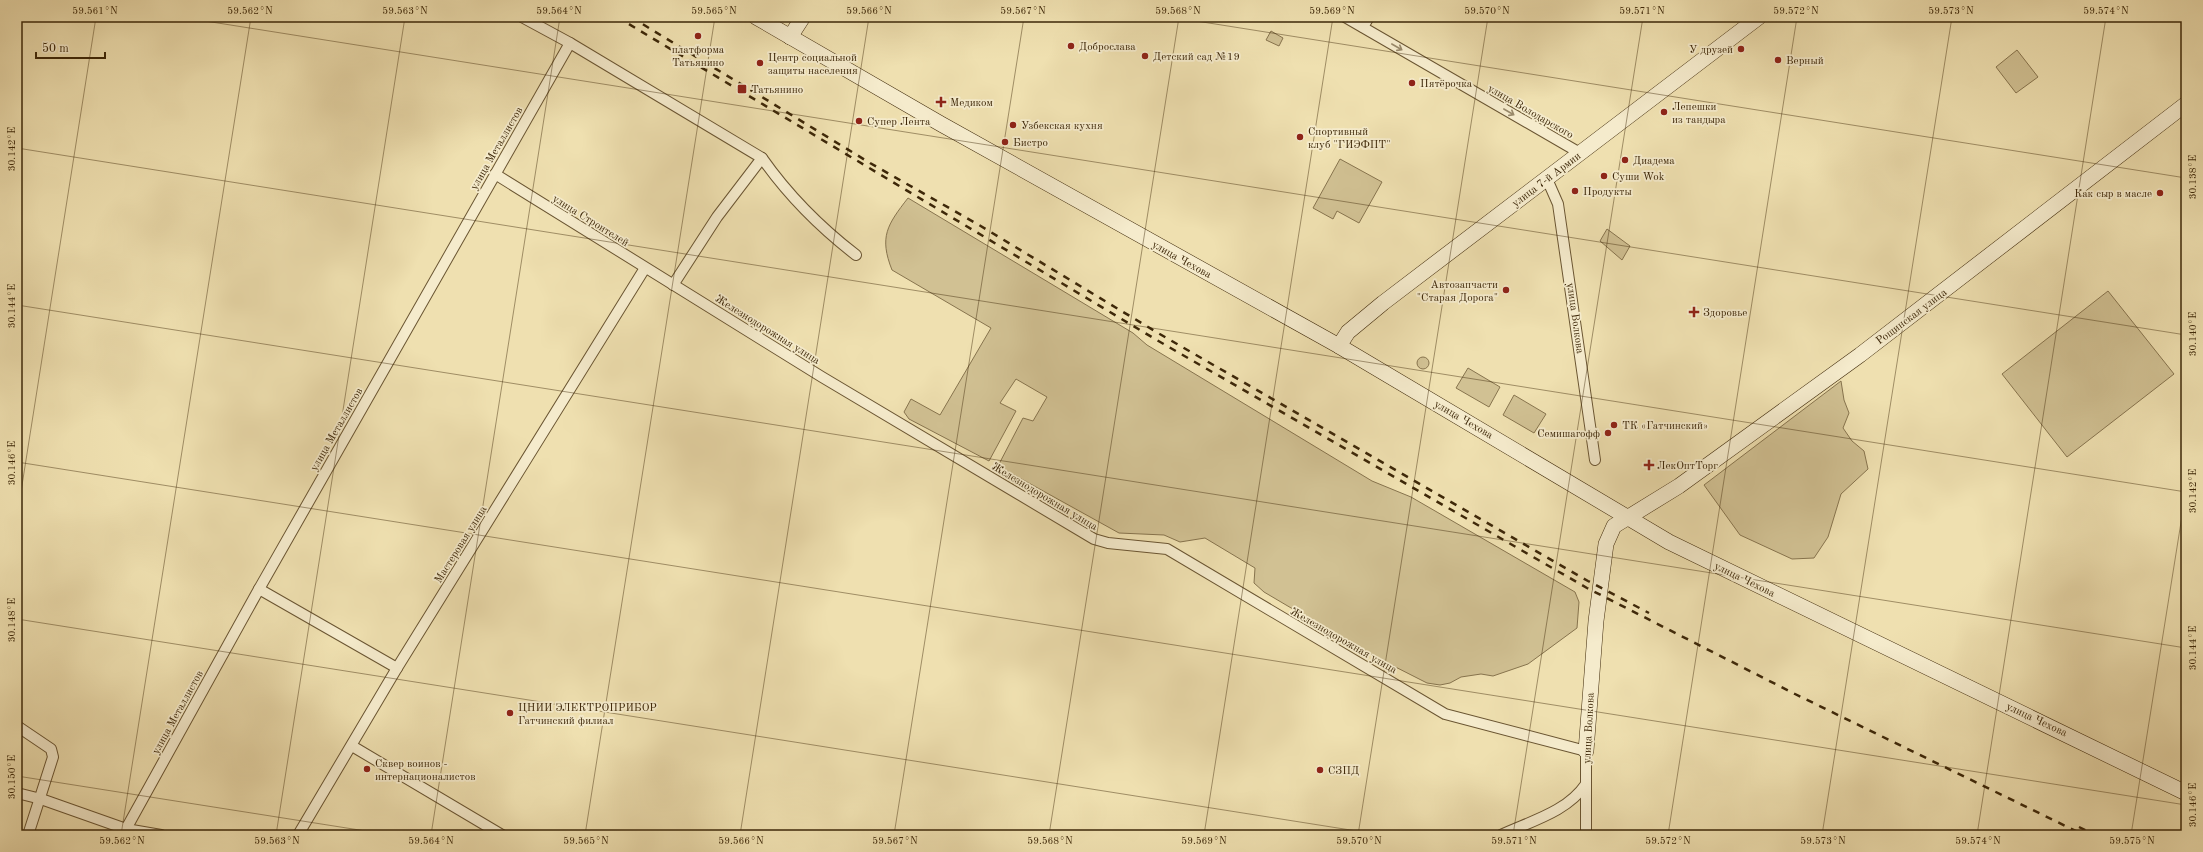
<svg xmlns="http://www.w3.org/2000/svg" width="2203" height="852" font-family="'Old Standard TT',serif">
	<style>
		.green { fill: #d1c193; stroke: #87744e }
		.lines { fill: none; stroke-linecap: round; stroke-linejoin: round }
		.street-casing { stroke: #6a5532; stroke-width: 12 }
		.secondary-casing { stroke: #3d2708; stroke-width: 16 }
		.street { stroke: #f5ebcc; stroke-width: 10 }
		.secondary { stroke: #f5ebcc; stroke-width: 15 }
		.rail { stroke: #3d2708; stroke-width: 2.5; stroke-dasharray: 7 7; stroke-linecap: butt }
		.oneway { stroke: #99896a }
		.ticks { fill: none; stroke: #3d2708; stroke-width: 1; stroke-opacity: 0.45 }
		.poi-dot { fill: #8f2418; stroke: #f5ebcc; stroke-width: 1.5 }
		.labels { text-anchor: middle; stroke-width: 3.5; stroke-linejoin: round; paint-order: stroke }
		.poi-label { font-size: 11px; fill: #3d2708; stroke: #f5ebcc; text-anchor: start }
		.street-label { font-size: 11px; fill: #3d2708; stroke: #f5ebcc }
		.neatline { fill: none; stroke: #3d2708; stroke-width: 1.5 }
		.ticks-label { font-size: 10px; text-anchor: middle; fill: #3d2708 }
	</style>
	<rect width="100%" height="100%" fill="#efe0b0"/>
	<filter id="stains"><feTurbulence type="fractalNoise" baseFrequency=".005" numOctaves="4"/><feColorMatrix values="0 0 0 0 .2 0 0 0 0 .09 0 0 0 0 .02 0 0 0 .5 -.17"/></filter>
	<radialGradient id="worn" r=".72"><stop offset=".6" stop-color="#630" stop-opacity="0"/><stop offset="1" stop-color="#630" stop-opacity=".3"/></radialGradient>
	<!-- green -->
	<g class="green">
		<polygon points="1271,31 1283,38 1279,46 1266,40"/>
		<polygon points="2017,50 2038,77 2016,93 1996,67"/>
		<polygon points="1340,159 1382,182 1359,223 1337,211 1333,219 1313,208"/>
		<path d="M908,198L1133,333L1147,345L1372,481L1411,497L1575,592L1579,602L1577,628L1528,664L1493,676L1481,674L1461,677L1450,683L1440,685L1427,683L1364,651L1264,592L1254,583L1255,568L1205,538L1180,542L1164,535L1119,533L998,466L1023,418L1033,421L1047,397L1016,379L1000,403L1016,411L989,461L909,419L904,412L911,399L940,415L991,328L892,270C879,237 887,225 908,198Z"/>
		<polygon points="1607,229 1630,246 1622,260 1600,241"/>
		<polygon points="2108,291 2174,374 2067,457 2002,374"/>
		<circle cx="1423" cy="363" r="6"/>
		<polygon points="1468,368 1500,387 1489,407 1456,388"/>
		<polygon points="1841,381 1844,400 1849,413 1843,428 1852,441 1864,451 1868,469 1841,494 1828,537 1814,558 1792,559 1740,535 1704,485"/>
		<polygon points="1514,395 1546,414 1534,433 1503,415"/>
	</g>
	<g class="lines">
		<defs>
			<g id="street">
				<path d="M522,17L570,43L762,158C788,195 821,228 856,255"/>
				<polyline points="1345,17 1580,153"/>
				<polyline points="1363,27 1369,17"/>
				<polyline points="495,174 822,377 1094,539 1108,543 1167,549 1445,714 1586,751 1586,835"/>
				<polyline points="1547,179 1558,204 1595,460"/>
				<polyline points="673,285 717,217 762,158"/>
				<polyline points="259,589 397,668"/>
				<polyline points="17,726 51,749 53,757 28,835"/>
				<polyline points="352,746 502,835"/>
				<polyline points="17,793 41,799 126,829 161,835"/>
				<polyline points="126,829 259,589 570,43"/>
				<polyline points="298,835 397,668 645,268"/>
				<path d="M1501,835C1531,821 1567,812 1586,784"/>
			</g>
			<g id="secondary">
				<polyline points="756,17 941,124 1339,346 1669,542 2186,793"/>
				<polyline points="790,37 803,17"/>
				<polyline points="1339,346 1348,332 1383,303 1759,17"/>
				<polyline points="1586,751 1596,621 1606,544 1614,526 1679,486 1860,355 2186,104"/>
			</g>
		</defs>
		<!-- street casing -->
		<use href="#street" class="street-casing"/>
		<!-- secondary casing -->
		<use href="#secondary" class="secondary-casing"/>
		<!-- street -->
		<use href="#street" class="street"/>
		<!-- secondary -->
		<use href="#secondary" class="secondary"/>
		<!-- rail -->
		<g class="rail">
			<polyline points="617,17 1155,339 1587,588 1795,694 2084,835"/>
			<polyline points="631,17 870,163 979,225 1158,333 1588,581 1649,613"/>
			<polyline points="2079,827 2095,835"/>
		</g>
	</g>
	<!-- one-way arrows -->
	<defs><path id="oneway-shaft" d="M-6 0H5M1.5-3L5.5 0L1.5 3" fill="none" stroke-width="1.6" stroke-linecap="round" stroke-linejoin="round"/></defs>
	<g class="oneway">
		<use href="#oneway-shaft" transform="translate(1397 47) rotate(30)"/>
		<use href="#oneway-shaft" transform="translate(1509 112) rotate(30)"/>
	</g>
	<!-- ticks -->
	<path class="ticks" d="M180,17L2186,335M1171,17L2186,178M2162,17L2186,21M17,148L2186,492M17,305L2186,648M17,462L2186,805M17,517L96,17M17,619L1382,835M17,776L391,835M121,835L251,17M276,835L405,17M431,835L560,17M585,835L715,17M740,835L869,17M894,835L1024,17M1049,835L1179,17M1204,835L1333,17M1358,835L1488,17M1513,835L1643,17M1668,835L1797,17M1822,835L1952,17M1977,835L2106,17M2131,835L2186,491"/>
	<!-- markers -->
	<g class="poi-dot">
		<circle cx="698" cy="36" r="4"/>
		<circle cx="1071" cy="46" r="4"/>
		<circle cx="1741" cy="49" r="4"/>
		<circle cx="1145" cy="56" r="4"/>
		<circle cx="1778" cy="60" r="4"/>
		<circle cx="760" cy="63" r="4"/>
		<circle cx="1412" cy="83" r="4"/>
		<rect x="737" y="84" width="10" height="10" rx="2"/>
		<path d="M939 96h4v4h4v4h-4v4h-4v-4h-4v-4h4z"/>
		<circle cx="1664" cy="112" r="4"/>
		<circle cx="859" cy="121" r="4"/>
		<circle cx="1013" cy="125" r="4"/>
		<circle cx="1300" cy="137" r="4"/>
		<circle cx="1005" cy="142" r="4"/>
		<circle cx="1625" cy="160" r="4"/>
		<circle cx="1604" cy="176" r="4"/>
		<circle cx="1575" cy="191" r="4"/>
		<circle cx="2160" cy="193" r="4"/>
		<circle cx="1506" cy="290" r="4"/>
		<path d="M1692 306h4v4h4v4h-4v4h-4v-4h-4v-4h4z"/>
		<circle cx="1614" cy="425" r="4"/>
		<circle cx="1608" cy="433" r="4"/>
		<path d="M1647 459h4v4h4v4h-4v4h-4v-4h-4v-4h4z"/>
		<circle cx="510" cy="713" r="4"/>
		<circle cx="367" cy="769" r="4"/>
		<circle cx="1320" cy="770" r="4"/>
	</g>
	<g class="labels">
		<!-- poi labels -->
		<g class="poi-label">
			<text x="1079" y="50">Доброслава</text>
			<text x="698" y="53" text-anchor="middle">платформа<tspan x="698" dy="13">Татьянино</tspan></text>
			<text x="1733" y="53" text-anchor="end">У друзей</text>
			<text x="1153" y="60">Детский сад №19</text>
			<text x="768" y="61">Центр социальной<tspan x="768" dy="13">защиты населения</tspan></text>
			<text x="1786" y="64">Верный</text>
			<text x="1420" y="87">Пятёрочка</text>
			<text x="751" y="93">Татьянино</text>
			<text x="950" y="106">Медиком</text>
			<text x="1672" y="110">Лепешки<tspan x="1672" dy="13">из тандыра</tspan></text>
			<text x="867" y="125">Супер Лента</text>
			<text x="1021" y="129">Узбекская кухня</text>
			<text x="1308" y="135">Спортивный<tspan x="1308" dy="13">клуб "ГИЭФПТ"</tspan></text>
			<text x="1013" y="146">Бистро</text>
			<text x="1633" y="164">Диадема</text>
			<text x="1612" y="180">Суши Wok</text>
			<text x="1583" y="195">Продукты</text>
			<text x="2152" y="197" text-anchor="end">Как сыр в масле</text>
			<text x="1498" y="288" text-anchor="end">Автозапчасти<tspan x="1498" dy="13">"Старая Дорога"</tspan></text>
			<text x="1703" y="316">Здоровье</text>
			<text x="1622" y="429">ТК «Гатчинский»</text>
			<text x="1600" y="437" text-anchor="end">Семишагофф</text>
			<text x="1657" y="469">ЛекОптТорг</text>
			<text x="518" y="711">ЦНИИ ЭЛЕКТРОПРИБОР<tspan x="518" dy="13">Гатчинский филиал</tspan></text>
			<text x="375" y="767">Сквер воинов -<tspan x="375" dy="13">интернационалистов</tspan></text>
			<text x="1328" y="774">СЗПД</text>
		</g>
		<!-- street labels -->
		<g class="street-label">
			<text transform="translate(1531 111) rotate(30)" y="4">улица Володарского</text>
			<text transform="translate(496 148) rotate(-60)" y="4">улица Металлистов</text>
			<text transform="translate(1546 179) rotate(-37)" y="4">улица 7-й Армии</text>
			<text transform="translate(591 220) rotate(32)" y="4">улица Строителей</text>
			<text transform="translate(1182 259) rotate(29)" y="4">улица Чехова</text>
			<text transform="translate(1911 316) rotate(-37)" y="4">Рощинская улица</text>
			<text transform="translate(1576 318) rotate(82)" y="4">улица Волкова</text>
			<text transform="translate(768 329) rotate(32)" y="4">Железнодорожная улица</text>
			<text transform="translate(1464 419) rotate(30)" y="4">улица Чехова</text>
			<text transform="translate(336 429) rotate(-60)" y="4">улица Металлистов</text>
			<text transform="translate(1045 496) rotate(31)" y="4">Железнодорожная улица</text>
			<text transform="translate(460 544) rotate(-58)" y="4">Мастеровая улица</text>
			<text transform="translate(1745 579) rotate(26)" y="4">улица Чехова</text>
			<text transform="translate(1344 640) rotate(30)" y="4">Железнодорожная улица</text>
			<text transform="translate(177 712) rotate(-61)" y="4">улица Металлистов</text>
			<text transform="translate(2037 719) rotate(25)" y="4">улица Чехова</text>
			<text transform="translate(1588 728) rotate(-87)" y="4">улица Волкова</text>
		</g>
	</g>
	<!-- margin -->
	<rect width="2203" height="852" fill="none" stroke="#efe0b0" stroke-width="44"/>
	<!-- scale -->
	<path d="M36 52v6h69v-6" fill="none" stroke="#3d2708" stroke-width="2"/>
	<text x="42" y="52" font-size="12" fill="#3d2708" stroke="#f5ebcc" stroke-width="3" paint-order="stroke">50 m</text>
	<rect x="22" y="22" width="2159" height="808" class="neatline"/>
	<g class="ticks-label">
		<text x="95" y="14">59.561°N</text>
		<text x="250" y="14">59.562°N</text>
		<text x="405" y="14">59.563°N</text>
		<text x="559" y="14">59.564°N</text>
		<text x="714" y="14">59.565°N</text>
		<text x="869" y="14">59.566°N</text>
		<text x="1023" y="14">59.567°N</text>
		<text x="1178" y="14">59.568°N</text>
		<text x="1332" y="14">59.569°N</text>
		<text x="1487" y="14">59.570°N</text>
		<text x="1642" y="14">59.571°N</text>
		<text x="1796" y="14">59.572°N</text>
		<text x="1951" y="14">59.573°N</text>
		<text x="2106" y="14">59.574°N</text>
		<text transform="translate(11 149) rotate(-90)" y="4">30.142°E</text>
		<text transform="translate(2192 177) rotate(-90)" y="4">30.138°E</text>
		<text transform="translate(11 306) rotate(-90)" y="4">30.144°E</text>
		<text transform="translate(2192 334) rotate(-90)" y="4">30.140°E</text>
		<text transform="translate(11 463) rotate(-90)" y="4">30.146°E</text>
		<text transform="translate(2192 491) rotate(-90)" y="4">30.142°E</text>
		<text transform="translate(11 620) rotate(-90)" y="4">30.148°E</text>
		<text transform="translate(2192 648) rotate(-90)" y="4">30.144°E</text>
		<text transform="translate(11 777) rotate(-90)" y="4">30.150°E</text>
		<text transform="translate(2192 805) rotate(-90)" y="4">30.146°E</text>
		<text x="122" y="844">59.562°N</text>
		<text x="277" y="844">59.563°N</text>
		<text x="431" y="844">59.564°N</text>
		<text x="586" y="844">59.565°N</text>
		<text x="741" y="844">59.566°N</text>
		<text x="895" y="844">59.567°N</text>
		<text x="1050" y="844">59.568°N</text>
		<text x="1204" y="844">59.569°N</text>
		<text x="1359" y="844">59.570°N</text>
		<text x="1514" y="844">59.571°N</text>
		<text x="1668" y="844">59.572°N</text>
		<text x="1823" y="844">59.573°N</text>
		<text x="1978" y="844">59.574°N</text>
		<text x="2132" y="844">59.575°N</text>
	</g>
	<rect width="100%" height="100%" filter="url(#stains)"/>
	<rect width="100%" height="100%" fill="url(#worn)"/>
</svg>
